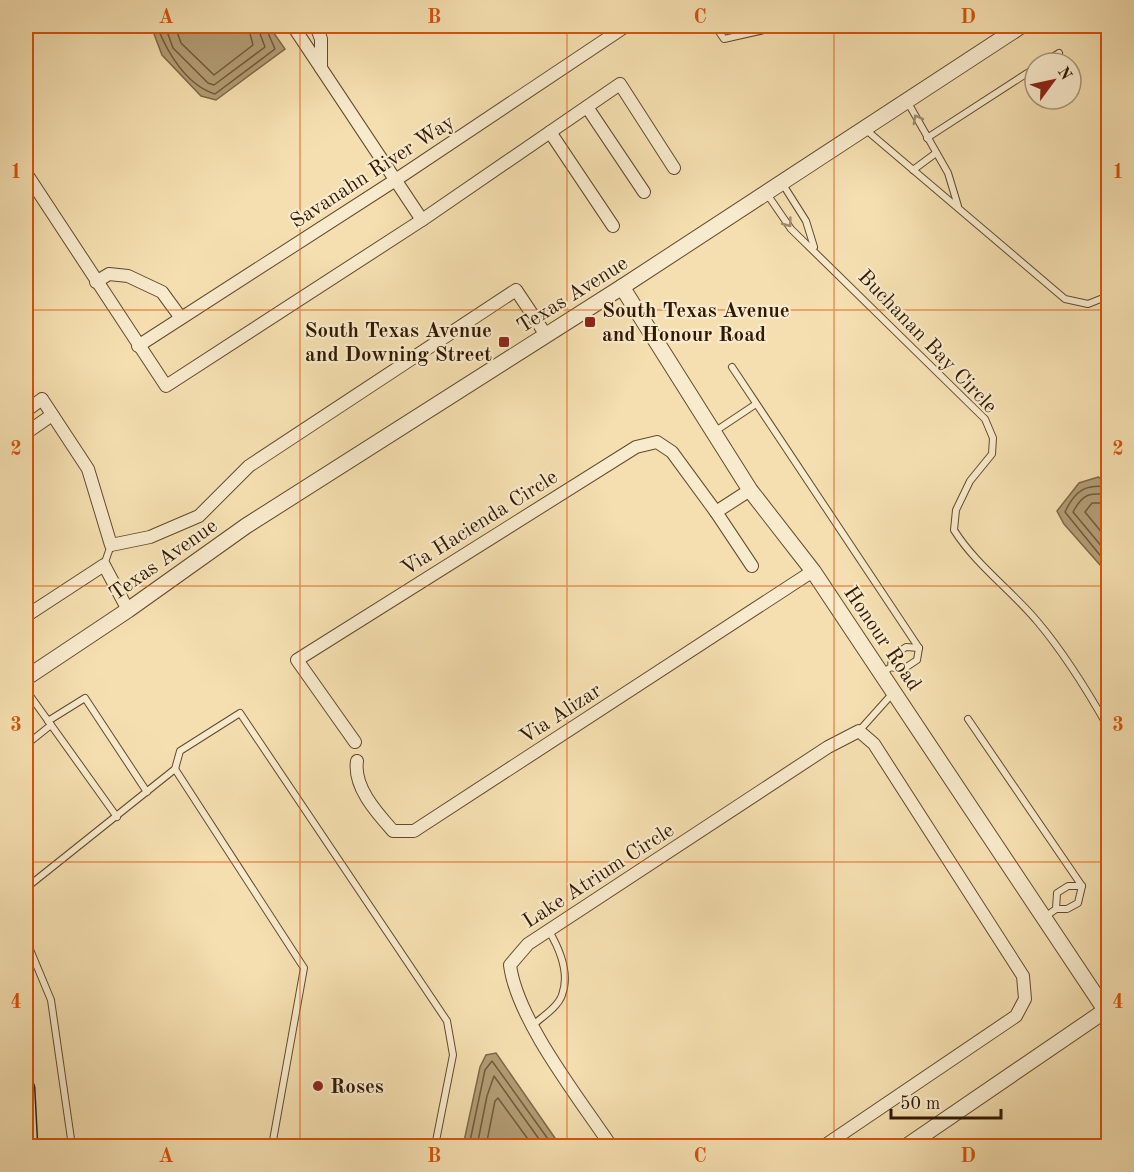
<svg xmlns="http://www.w3.org/2000/svg" width="1134" height="1172" font-family="'Old Standard TT',serif">
	<style>
		.water { fill: #b29c74; stroke: #7e6846; stroke-width: 1.5 }
		.lines { fill: none; stroke-linecap: round; stroke-linejoin: round }
		.shore { stroke: #725a3a; stroke-width: 1.5 }
		.service-casing { stroke: #624a2c; stroke-width: 8 }
		.minor-casing { stroke: #624a2c; stroke-width: 14 }
		.tertiary-casing { stroke: #624a2c; stroke-width: 17 }
		.secondary-casing { stroke: #311900; stroke-width: 19 }
		.service { stroke: #f8eacc; stroke-width: 6 }
		.minor { stroke: #f8eacc; stroke-width: 12 }
		.tertiary { stroke: #f8eacc; stroke-width: 15 }
		.secondary { stroke: #f8eacc; stroke-width: 16 }
		.oneway { stroke: #9e8c70 }
		.grid { fill: none; stroke: #d6530b; stroke-width: 1.5; stroke-opacity: 0.55 }
		.poi-dot { fill: #8f2418; stroke: #f8eacc; stroke-width: 2 }
		.labels { text-anchor: middle; stroke-width: 4.5; stroke-linejoin: round; paint-order: stroke }
		.street-label { font-size: 21px; fill: #311900; stroke: #f8eacc }
		.poi-label { font-size: 21px; font-weight: bold; fill: #311900; stroke: #f8eacc; text-anchor: start }
		.neatline { fill: none; stroke: #d6530b; stroke-width: 2 }
		.grid-label { font-size: 20px; text-anchor: middle; font-weight: bold; fill: #d6530b }
	</style>
	<rect width="100%" height="100%" fill="#f5dfb0"/>
	<filter id="stains"><feTurbulence type="fractalNoise" baseFrequency=".00333" numOctaves="4"/><feColorMatrix values="0 0 0 0 .2 0 0 0 0 .09 0 0 0 0 .02 0 0 0 .5 -.17"/></filter>
	<radialGradient id="worn" r=".72"><stop offset=".6" stop-color="#630" stop-opacity="0"/><stop offset="1" stop-color="#630" stop-opacity=".3"/></radialGradient>
	<!-- water -->
	<g class="water">
		<polygon points="151,26 269,26 285,49 216,100 201,96 162,55"/>
		<polygon points="1098,477 1108,482 1108,574 1064,524 1057,511 1079,483"/>
		<polygon points="496,1053 557,1141 560,1146 463,1146 480,1067 486,1055"/>
	</g>
	<g class="lines">
		<!-- shore -->
		<g class="shore">
			<path d="M157,26C167,52 186,85 215,94L275,49L265,26"/>
			<polyline points="165,26 173,48 208,83 214,85 265,47 257,26"/>
			<polyline points="175,26 181,43 214,75 253,45 248,26"/>
			<path d="M1108,487C1086,484 1075,490 1065,512L1108,565"/>
			<path d="M1108,494C1090,493 1083,493 1073,512L1108,554"/>
			<polyline points="1108,503 1092,503 1085,512 1108,540"/>
			<polyline points="469,1146 485,1070 492,1061 553,1146"/>
			<polyline points="477,1146 487,1096 494,1076 544,1146"/>
			<polyline points="486,1146 495,1101 498,1098 533,1146"/>
		</g>
		<defs>
			<g id="service">
				<polyline points="715,26 724,39 782,26"/>
				<polyline points="880,26 883,28 887,26"/>
				<polyline points="1043,63 1059,53"/>
				<polyline points="907,101 948,173 958,206"/>
				<polyline points="865,129 1065,299 1088,304 1108,296"/>
				<polyline points="927,138 1035,68"/>
				<polyline points="913,170 936,153"/>
				<polyline points="782,183 806,221 814,247"/>
				<path d="M767,194L791,229L985,419L993,438L992,454L970,481L956,510L954,530C976,565 1010,589 1037,621C1065,654 1087,690 1108,727"/>
				<polyline points="732,367 919,648"/>
				<polyline points="714,432 756,404"/>
				<polyline points="104,565 111,545"/>
				<polyline points="882,673 891,667 902,670 917,660 919,648 906,647 892,656 891,667"/>
				<polyline points="26,690 117,817"/>
				<polyline points="968,719 1082,886"/>
				<polyline points="48,721 85,698 147,792"/>
				<polyline points="859,731 893,693"/>
				<polyline points="26,745 51,725"/>
				<polyline points="175,769 304,968 272,1146"/>
				<polyline points="26,888 175,769 180,751 240,713 447,1021 453,1055 435,1146"/>
				<polyline points="1045,917 1056,909 1067,909 1078,903 1082,886 1068,886 1057,893 1056,909"/>
				<polyline points="26,940 51,1000 72,1146"/>
				<path d="M533,1025C542,1017 558,1007 562,995C570,974 559,948 549,931"/>
			</g>
			<g id="minor">
				<polyline points="293,26 422,220"/>
				<polyline points="316,26 321,39 321,68"/>
				<polyline points="587,107 644,192"/>
				<polyline points="550,132 613,226"/>
				<polyline points="26,173 166,386 422,220 620,84 674,168"/>
				<polyline points="96,282 109,274 128,276 162,292 181,318"/>
				<polyline points="138,346 394,181 626,26"/>
				<polyline points="26,411 42,399 88,469 111,545 150,537 199,516 249,466 516,290 546,335"/>
				<polyline points="26,433 52,415"/>
				<polyline points="716,512 752,566"/>
				<polyline points="26,616 104,565 128,610"/>
				<polyline points="355,742 297,660 636,447 657,442 672,452 716,512 750,490"/>
				<path d="M357,761C353,787 377,813 393,831H414L813,571"/>
				<path d="M611,1146C579,1098 517,1020 510,965L528,944L828,747L859,731L874,744L1023,976L1025,999L1016,1016L824,1146"/>
			</g>
			<g id="tertiary">
				<polyline points="622,287 750,490 813,571 1108,1014"/>
				<polyline points="26,678 128,610 246,526 622,287 1021,26"/>
				<polyline points="907,1146 1106,1010"/>
			</g>
			<polyline id="secondary" points="26,1088 29,1146"/>
		</defs>
		<!-- service casing -->
		<use href="#service" class="service-casing"/>
		<!-- minor casing -->
		<use href="#minor" class="minor-casing"/>
		<!-- tertiary casing -->
		<use href="#tertiary" class="tertiary-casing"/>
		<!-- secondary casing -->
		<use href="#secondary" class="secondary-casing"/>
		<!-- service -->
		<use href="#service" class="service"/>
		<!-- minor -->
		<use href="#minor" class="minor"/>
		<!-- tertiary -->
		<use href="#tertiary" class="tertiary"/>
		<!-- secondary -->
		<use href="#secondary" class="secondary"/>
	</g>
	<!-- one-way arrows -->
	<defs><path id="oneway-chevron" d="M-2-3.5L2.5 0L-2 3.5" fill="none" stroke-width="1.6" stroke-linecap="round" stroke-linejoin="round" transform="scale(1.5)"/></defs>
	<g class="oneway">
		<use href="#oneway-chevron" transform="translate(917 119) rotate(-118)"/>
		<use href="#oneway-chevron" transform="translate(788 223) rotate(53)"/>
	</g>
	<!-- grid -->
	<path class="grid" d="M300,26V1146M567,26V1146M834,26V1146M26,310H1108M26,586H1108M26,862H1108"/>
	<!-- markers -->
	<g class="poi-dot">
		<rect x="584" y="316" width="12" height="12" rx="3"/>
		<rect x="498" y="336" width="12" height="12" rx="3"/>
		<circle cx="318" cy="1086" r="6"/>
	</g>
	<g class="labels">
		<!-- street labels -->
		<g class="street-label">
			<text transform="translate(372 171) rotate(-33)" y="7">Savanahn River Way</text>
			<text transform="translate(572 294) rotate(-32)" y="7">Texas Avenue</text>
			<text transform="translate(928 341) rotate(46)" y="7">Buchanan Bay Circle</text>
			<text transform="translate(479 522) rotate(-32)" y="7">Via Hacienda Circle</text>
			<text transform="translate(163 559) rotate(-35)" y="7">Texas Avenue</text>
			<text transform="translate(883 638) rotate(56)" y="7">Honour Road</text>
			<text transform="translate(560 713) rotate(-33)" y="7">Via Alizar</text>
			<text transform="translate(598 875) rotate(-33)" y="7">Lake Atrium Circle</text>
		</g>
		<!-- poi labels -->
		<g class="poi-label">
			<text x="602" y="317">South Texas Avenue<tspan x="602" dy="24">and Honour Road</tspan></text>
			<text x="492" y="337" text-anchor="end">South Texas Avenue<tspan x="492" dy="24">and Downing Street</tspan></text>
			<text x="330" y="1093">Roses</text>
		</g>
	</g>
	<!-- margin -->
	<rect width="1134" height="1172" fill="none" stroke="#f5dfb0" stroke-width="66"/>
	<!-- north arrow -->
	<g transform="translate(1053 81) rotate(57)"><circle r="28" fill="#f8eacc" stroke="#a8967a" stroke-width="1.5"/>
	<path d="M0-4.5L10 22L0 15L-10 22Z" fill="#8f2418"/>
	<text y="-9" font-size="16" font-weight="bold" text-anchor="middle" fill="#311900">N</text>
	</g>
	<!-- scale -->
	<path d="M891 1109v9h110v-9" fill="none" stroke="#311900" stroke-width="3"/>
	<text x="900" y="1109" font-size="18" fill="#311900" stroke="#f8eacc" stroke-width="4.5" paint-order="stroke">50 m</text>
	<rect x="33" y="33" width="1068" height="1106" class="neatline"/>
	<g class="grid-label">
		<text x="166" y="23">A</text>
		<text x="434" y="23">B</text>
		<text x="700" y="23">C</text>
		<text x="968" y="23">D</text>
		<text x="16" y="178">1</text>
		<text x="1118" y="178">1</text>
		<text x="16" y="455">2</text>
		<text x="1118" y="455">2</text>
		<text x="16" y="731">3</text>
		<text x="1118" y="731">3</text>
		<text x="16" y="1008">4</text>
		<text x="1118" y="1008">4</text>
		<text x="166" y="1162">A</text>
		<text x="434" y="1162">B</text>
		<text x="700" y="1162">C</text>
		<text x="968" y="1162">D</text>
	</g>
	<rect width="100%" height="100%" filter="url(#stains)"/>
	<rect width="100%" height="100%" fill="url(#worn)"/>
</svg>
